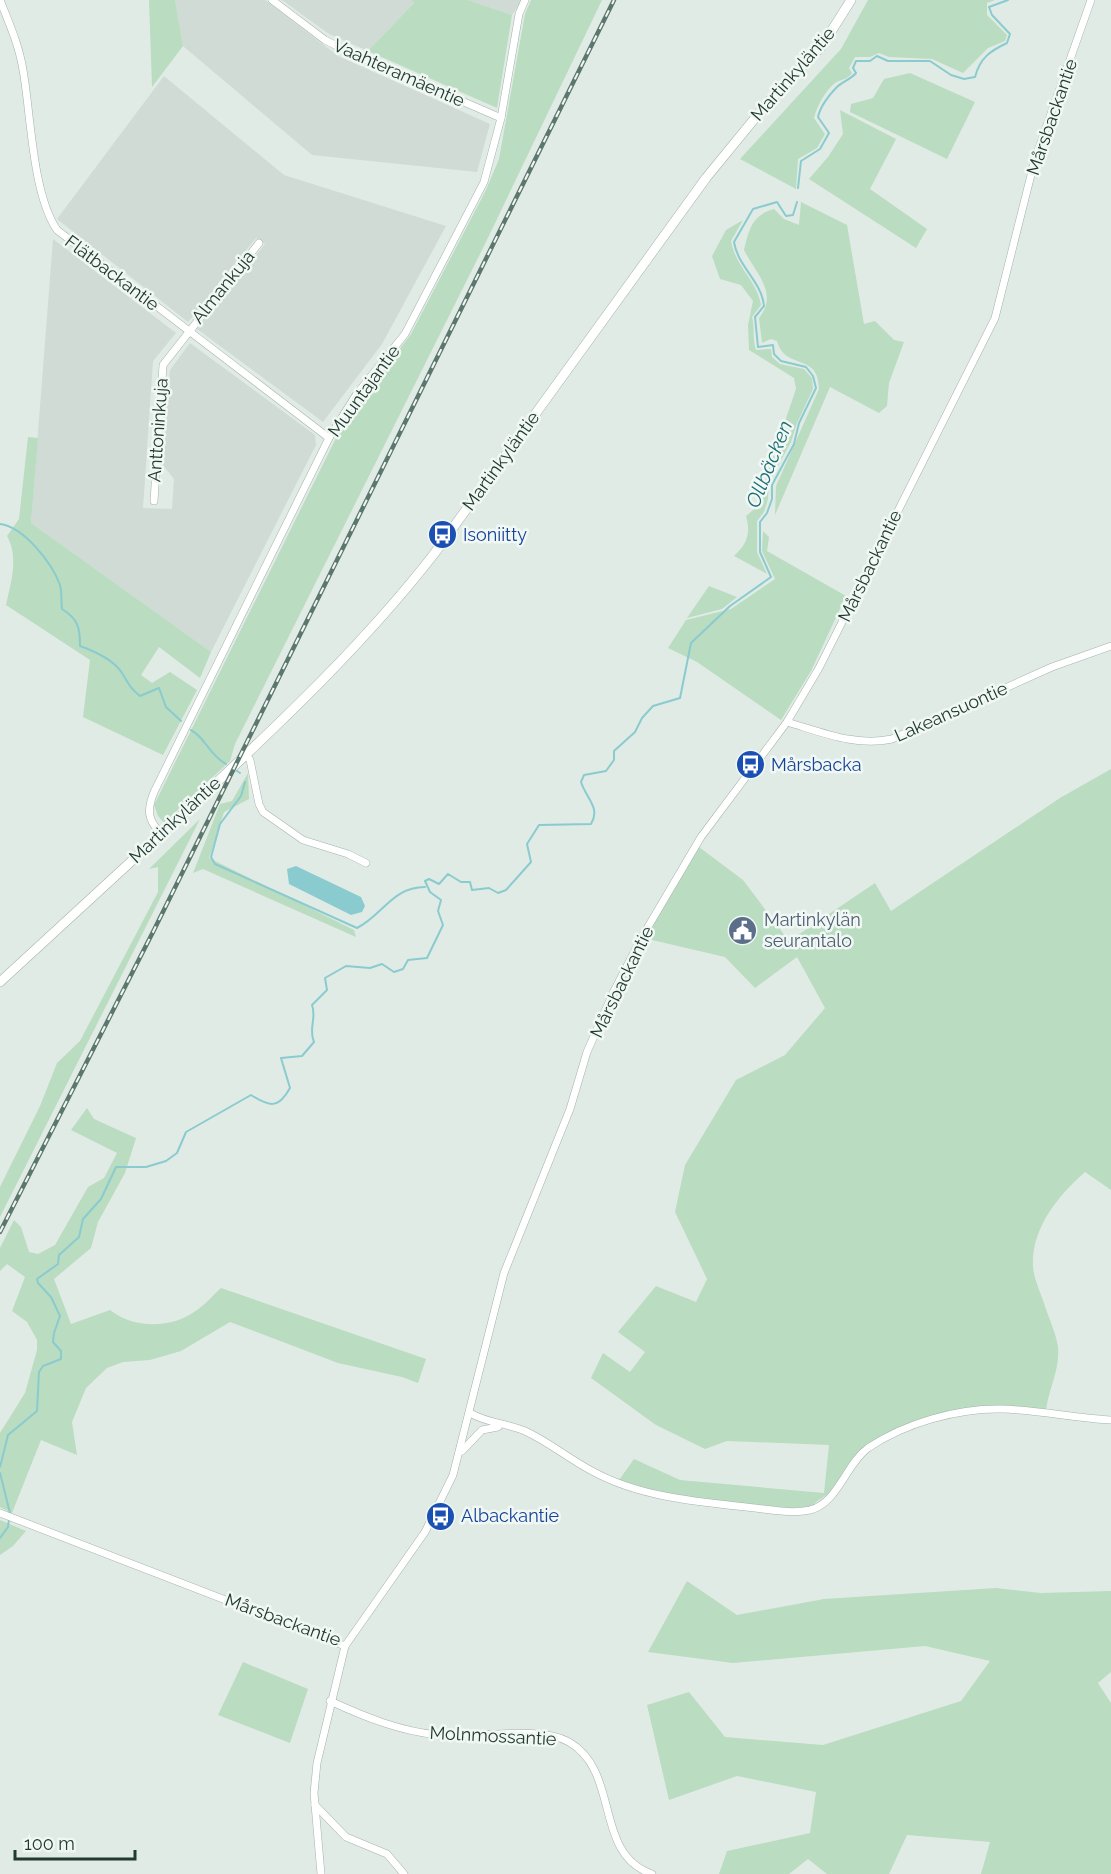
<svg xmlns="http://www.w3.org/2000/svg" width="1111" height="1874" font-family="Raleway,sans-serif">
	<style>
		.built { fill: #cfdbd4 }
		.green { fill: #badcc0 }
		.water { fill: #8acbcf }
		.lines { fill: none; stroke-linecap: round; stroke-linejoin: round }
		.stream { stroke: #8acbcf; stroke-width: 2 }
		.minor-casing { stroke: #a4b3ac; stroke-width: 8 }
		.tertiary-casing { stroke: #a4b3ac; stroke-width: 10 }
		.minor { stroke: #fff; stroke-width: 7 }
		.tertiary { stroke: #fff; stroke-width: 9 }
		.rail-casing { stroke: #5c776d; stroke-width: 4.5 }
		.rail { stroke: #f1f8f4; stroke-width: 2; stroke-dasharray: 7; stroke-linecap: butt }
		.labels { text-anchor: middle; stroke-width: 5; stroke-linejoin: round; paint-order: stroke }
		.street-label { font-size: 18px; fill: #223b32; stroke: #f1f8f4 }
		.transit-label { font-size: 18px; fill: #164399; stroke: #f1f8f4; text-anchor: start }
		.service-label { font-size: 18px; fill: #4e5e75; stroke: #f1f8f4; text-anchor: start }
		.water-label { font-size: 20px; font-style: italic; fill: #1d6f75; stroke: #f1f8f4 }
	</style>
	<rect width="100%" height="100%" fill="#e1ebe5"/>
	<!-- built -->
	<g class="built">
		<polygon points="175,0 265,0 338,56 490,124 477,172 312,155 183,46"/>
		<polygon points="282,0 411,0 414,3 368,51 329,34"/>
		<polygon points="468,0 523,0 512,15"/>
		<polygon points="164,76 284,175 446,226 382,344 323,422 197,329 265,244 256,238 188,322 57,219"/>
		<polygon points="53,239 176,333 153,361 143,508 172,509 174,479 162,464 170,370 190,343 315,435 316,445 211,652 31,523"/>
	</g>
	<!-- green -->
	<g class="green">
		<polygon points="149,0 175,0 183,46 152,87"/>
		<polygon points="411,0 468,0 512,15 497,108 368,51 414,3"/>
		<polygon points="531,0 602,0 486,242 235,744 230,761 164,823 158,816 154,805 342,426 411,334 486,190 499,159 525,14"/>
		<path d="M868,0H995L987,3V15L1007,35L1005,41L988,48L963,73L932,59L889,57L879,53L870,57H855L849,68L852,73C847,80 841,79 835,83C825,91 817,106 814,118L825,134L817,148L798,159L796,189L740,159L841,49Z"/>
		<polygon points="910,73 975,102 947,159 850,112 851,104 873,98 884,79"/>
		<polygon points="840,110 896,139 870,189 927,229 916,248 809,179 828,157 843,134"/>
		<path d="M801,202L847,225L864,324L875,321L894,340L904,342L889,383L887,406L879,413L830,387L775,515L776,486L819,389C819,352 785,371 777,341L771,339L762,343L759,318C779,293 756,274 744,250C749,229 752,215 774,209L784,219L799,225Z"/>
		<path d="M743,220L731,241C736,268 757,280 761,305L752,317C755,328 752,338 756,350L771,349L772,357L780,364L804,369L812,378L813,389L797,423L791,442L769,483L768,499L764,512L757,521V552L767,574L734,556C747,544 751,534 746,516C760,504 762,507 763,486L796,389L794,378L749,350L748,325L753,301L741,285L720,279L712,256L726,230Z"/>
		<path d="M28,437L38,438L31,523L211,652L200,678L159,647L141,675L152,683L170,672L197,690L163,755L83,717L90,660L6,605C11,581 19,558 7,536L19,519Z"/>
		<polygon points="763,531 769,537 767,551 846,596 811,671 781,720 697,662 668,648 686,620 731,609 775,579 762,551"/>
		<polygon points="709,586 737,597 722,609 687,618"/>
		<path d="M1111,769V1190L1085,1172C1058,1196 1031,1228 1033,1267C1034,1278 1040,1292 1044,1303C1048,1317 1056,1332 1058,1347C1060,1370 1049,1388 1046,1410L989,1407L916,1422L853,1459L829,1493L809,1507L789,1508L712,1500L665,1493L619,1480L634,1459L680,1480L824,1493L829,1445L727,1441L705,1449L656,1425L591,1378L603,1353L630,1372L645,1352L618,1332L656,1286L696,1302L707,1279L675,1212L685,1165L736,1080L785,1055L825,1008L797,957L755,988L725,957L652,940L649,932L699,847L743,880L789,941L875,883L891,911L1060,798Z"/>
		<polygon points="248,773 249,799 224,812 209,858 354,930 356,937 203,869 193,873 220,804 232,801"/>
		<polygon points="200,819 0,1217 0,1187 40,1106 57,1063 80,1041 158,892 158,867 149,869"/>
		<path d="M87,1108L94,1119L136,1138L125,1173L98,1222L91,1248L54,1279L71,1324L110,1310C134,1329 172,1329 197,1310C206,1304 213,1295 221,1288L426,1359L418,1383L402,1377L338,1363L230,1322L181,1351L150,1360L123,1362L107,1368L86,1388L72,1422L77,1455L41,1440L12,1513L0,1507V1433L25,1393L37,1350V1340L27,1322L12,1311L25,1277L7,1264L0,1271V1248L14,1220L21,1227L29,1252L38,1254L55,1245L88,1187L104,1178L117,1153L71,1130Z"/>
		<polygon points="0,1520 26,1531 13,1546 0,1555"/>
		<polygon points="687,1581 737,1615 824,1599 996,1588 1041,1593 1111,1591 1111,1672 1098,1683 1111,1703 1111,1874 981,1874 990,1842 907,1835 889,1874 827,1874 808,1859 789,1874 719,1874 727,1851 810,1833 816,1792 737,1776 669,1800 647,1705 689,1692 725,1737 823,1745 961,1701 990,1661 925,1646 733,1663 648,1652"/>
		<polygon points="243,1662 308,1689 290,1743 218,1715"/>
	</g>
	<!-- water -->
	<polygon class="water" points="296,866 361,897 365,906 362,912 351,915 289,884 287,869"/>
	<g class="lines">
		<!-- stream -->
		<g class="stream">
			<path d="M798,188L801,161L820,149L829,133L818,117C820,107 829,95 836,88C841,82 850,80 856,73L853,68L856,61H870L877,56L888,61H930L951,75L964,79L975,77C980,58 990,51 1007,43L1010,34L992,15L989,7L1008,0"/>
			<path d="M0,524C24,527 52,563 60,585C62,592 61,601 62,609C78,619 80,627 80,646C94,651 113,659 122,673C128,683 130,688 140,696L159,688L166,707L181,721"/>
			<path d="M191,730C206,738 208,754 226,764"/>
			<polyline points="237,771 240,773"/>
			<path d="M245,782L241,796L220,824L211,857L215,864L357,928C383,915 392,887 425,887"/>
			<path d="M0,1467L8,1435L37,1411L39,1372L43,1366L61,1359V1351L53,1342L54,1333L60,1316L51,1297L38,1283L37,1279L58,1264L59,1255L79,1237L83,1219L101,1199L116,1167H146L166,1161L177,1153L186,1132L251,1095C269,1106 278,1110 290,1088L281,1058L302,1056L314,1042C308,1029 317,1018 312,1005L327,990L325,978L346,966L370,968L382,964L394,972L403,969L408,960L427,958L443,925L438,911L441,900L430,892L425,881L429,879L439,884L448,874L461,882H470L472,890L489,888L498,893L506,890L531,862L527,844L539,825L591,824C601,808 586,798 581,782L584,775L606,771L614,760V751L635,732L642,718L653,706L680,698L691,643L730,606L771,577L760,552V522L767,513L772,499V485L794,444L799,423L816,388L813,376L806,367L781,361L774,354L773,345L758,347L755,317L764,306C762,282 738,267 734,242L753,209L777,202L786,216L793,215L797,202"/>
			<polyline points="0,1473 10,1513"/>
			<polyline points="0,1538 8,1527 9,1519"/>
		</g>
		<defs>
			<g id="minor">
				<path d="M0,0C9,23 19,45 23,70C31,114 32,193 57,230L329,438"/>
				<polyline points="272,0 325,40 353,54 501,118"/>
				<polyline points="154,501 163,365 259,243"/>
				<path d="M787,722C821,732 856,747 892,739L1052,667L1111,646"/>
				<polyline points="246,755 250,760 259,804 263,812 303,840 348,854 366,863"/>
				<path d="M161,834C147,819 147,810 154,792L329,438L356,395L405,334L484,182L501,118L519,14L525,0"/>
				<path d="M470,1413C489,1424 507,1423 525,1431C549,1442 569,1459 592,1471C641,1498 701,1502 755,1508C773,1510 792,1514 810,1510C838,1503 846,1464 868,1448C905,1423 958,1408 1002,1409C1038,1410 1075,1418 1111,1420"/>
				<polyline points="462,1451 482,1430 498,1427"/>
				<polyline points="0,1513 345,1646 425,1532 453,1475 504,1273 570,1109 587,1052 614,991 642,937 701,837 787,722 819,668 995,318 1035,159 1091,0"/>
				<path d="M330,1701C365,1717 399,1731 438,1735C473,1739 539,1725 569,1742C621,1772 593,1854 652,1874"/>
				<polyline points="315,1805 346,1837 387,1854 404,1874"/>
				<polyline points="321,1874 314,1793 317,1763 345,1646"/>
			</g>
			<path id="tertiary" d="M0,982C66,921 132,861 198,800C281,722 364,644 434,554L706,178L769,101L822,46L851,0"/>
		</defs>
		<!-- minor casing -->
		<use href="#minor" class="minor-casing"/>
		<!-- tertiary casing -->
		<use href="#tertiary" class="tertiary-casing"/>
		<!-- minor -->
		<use href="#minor" class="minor"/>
		<!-- tertiary -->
		<use href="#tertiary" class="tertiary"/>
		<defs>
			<polyline id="rail" points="0,1232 154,930 614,0"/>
		</defs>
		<!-- rail casing -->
		<use href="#rail" class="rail-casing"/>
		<!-- rail -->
		<use href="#rail" class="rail"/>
	</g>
	<!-- icons -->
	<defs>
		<symbol id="bus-disc" viewBox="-11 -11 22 22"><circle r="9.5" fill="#1a4fb4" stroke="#f1f8f4"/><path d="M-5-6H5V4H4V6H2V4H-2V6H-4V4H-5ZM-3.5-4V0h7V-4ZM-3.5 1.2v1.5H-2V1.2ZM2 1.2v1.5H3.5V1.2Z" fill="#fff"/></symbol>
		<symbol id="civic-disc" viewBox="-11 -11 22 22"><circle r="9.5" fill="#5c6f8a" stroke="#f1f8f4"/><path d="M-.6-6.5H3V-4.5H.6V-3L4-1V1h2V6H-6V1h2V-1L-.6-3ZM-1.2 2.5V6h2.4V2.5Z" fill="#fff"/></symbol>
	</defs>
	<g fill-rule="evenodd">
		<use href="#bus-disc" x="426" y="518" width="33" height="33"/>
		<use href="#bus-disc" x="734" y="748" width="33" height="33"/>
		<use href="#civic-disc" x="726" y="914" width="33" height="33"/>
		<use href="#bus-disc" x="424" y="1500" width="33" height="33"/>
	</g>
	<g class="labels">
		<!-- street labels -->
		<g class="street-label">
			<text transform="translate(399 73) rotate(24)" y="6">Vaahteramäentie</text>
			<text transform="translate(793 74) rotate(-49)" y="6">Martinkyläntie</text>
			<text transform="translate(1052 117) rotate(-71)" y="6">Mårsbackantie</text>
			<text transform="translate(112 273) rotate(37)" y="6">Flätbackantie</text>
			<text transform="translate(223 287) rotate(-51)" y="6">Almankuja</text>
			<text transform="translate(364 391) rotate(-54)" y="6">Muuntajantie</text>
			<text transform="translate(158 430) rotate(-86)" y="6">Anttoninkuja</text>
			<text transform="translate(501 461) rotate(-54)" y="6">Martinkyläntie</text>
			<text transform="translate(870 566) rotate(-64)" y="6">Mårsbackantie</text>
			<text transform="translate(951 712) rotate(-24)" y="6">Lakeansuontie</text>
			<text transform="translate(175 820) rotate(-43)" y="6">Martinkyläntie</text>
			<text transform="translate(622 982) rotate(-64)" y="6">Mårsbackantie</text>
			<text transform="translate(283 1620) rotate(20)" y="6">Mårsbackantie</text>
			<text transform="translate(493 1736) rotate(3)" y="6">Molnmossantie</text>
		</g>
		<!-- transit labels -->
		<g class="transit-label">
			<text x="463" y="541">Isoniitty</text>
			<text x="771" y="771">Mårsbacka</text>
			<text x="461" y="1522">Albackantie</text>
		</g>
		<!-- service labels -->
		<g class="service-label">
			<text x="764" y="926">Martinkylän<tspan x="764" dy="21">seurantalo</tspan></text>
		</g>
		<!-- water labels -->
		<g class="water-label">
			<text transform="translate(769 464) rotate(-68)" y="7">Ollbäcken</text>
		</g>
	</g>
	<!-- scale -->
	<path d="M15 1850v9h120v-9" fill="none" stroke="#223b32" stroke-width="3"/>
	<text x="24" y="1850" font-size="18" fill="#223b32" stroke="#f1f8f4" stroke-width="4.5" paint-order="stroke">100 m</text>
</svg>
